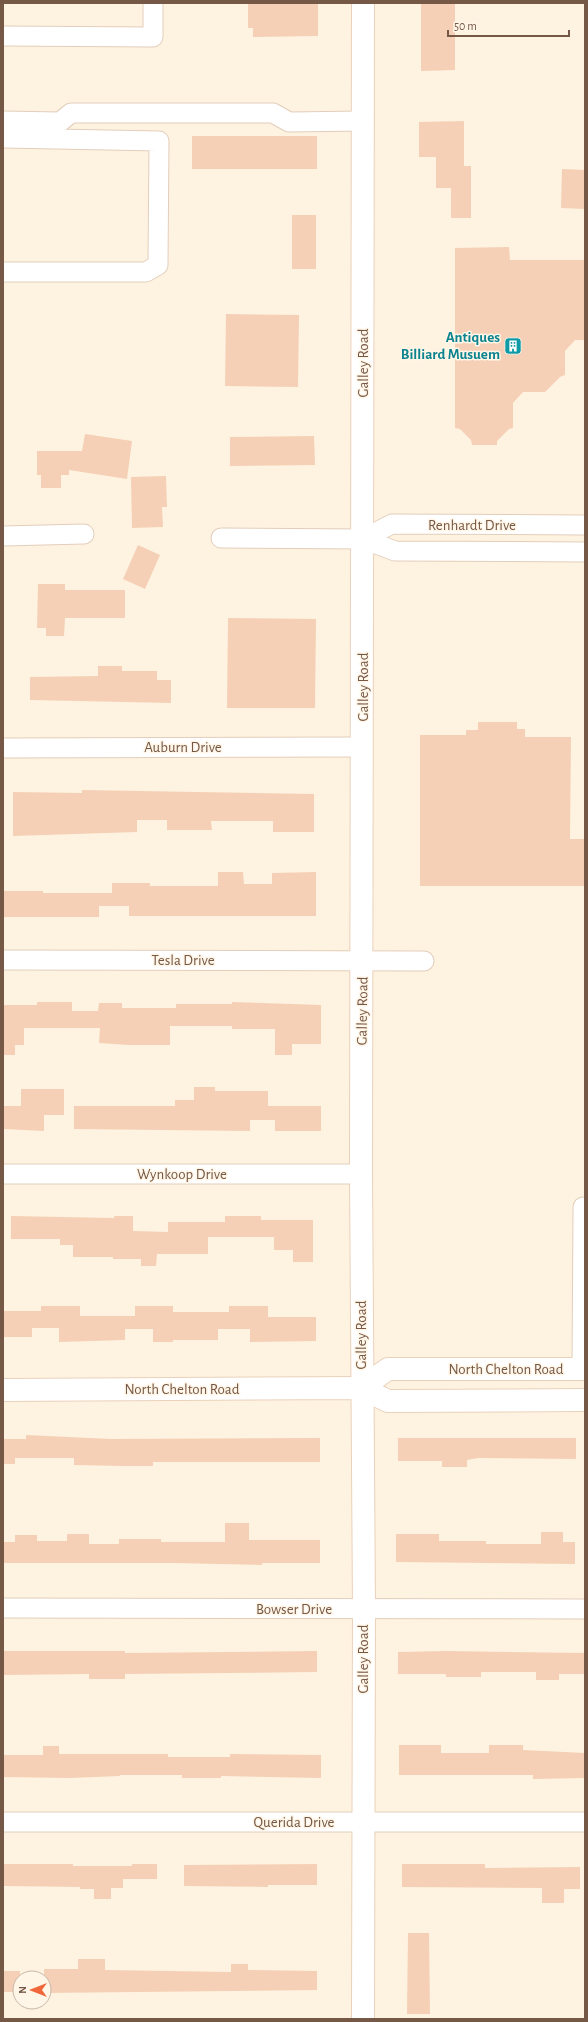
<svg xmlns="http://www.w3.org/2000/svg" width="588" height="2022" font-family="'Alegreya Sans',sans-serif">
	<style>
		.building { fill: #f5d0b6 }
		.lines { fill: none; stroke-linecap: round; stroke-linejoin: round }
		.minor-casing { stroke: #e2cebb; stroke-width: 21 }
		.secondary-casing { stroke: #ead1bb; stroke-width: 24 }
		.minor { stroke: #fff; stroke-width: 19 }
		.secondary { stroke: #fff; stroke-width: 22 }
		.labels { text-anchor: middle; stroke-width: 3; stroke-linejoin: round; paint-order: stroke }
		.culture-label { font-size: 15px; font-weight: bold; fill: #0d838f; stroke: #fff6e8; text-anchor: end }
		.street-label { font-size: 15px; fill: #765846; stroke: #fff6e8 }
	</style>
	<rect width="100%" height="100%" fill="#fef3e0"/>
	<!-- building -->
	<g class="building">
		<polygon points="248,3 318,3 318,36 253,37 253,28 248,28"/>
		<polygon points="421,4 455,4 455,70 421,71"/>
		<polygon points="464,121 464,166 471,166 471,218 451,218 451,188 436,188 436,157 419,157 419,122"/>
		<rect x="192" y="136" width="125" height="33"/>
		<polygon points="562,169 585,170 585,209 561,208"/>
		<rect x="292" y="215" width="24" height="54"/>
		<polygon points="509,247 510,260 585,260 585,340 575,340 565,351 565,375 560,377 545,392 523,392 513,403 513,428 509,429 497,441 497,445 472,445 471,440 460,429 455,428 455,248"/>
		<polygon points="226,314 299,315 298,387 225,386"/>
		<polygon points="85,434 132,441 127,479 69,470 69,475 61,475 61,488 41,488 41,475 37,475 37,451 82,451"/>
		<polygon points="314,436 315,465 230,466 230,437"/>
		<polygon points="166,476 167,507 162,507 163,527 132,528 131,477"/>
		<polygon points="138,545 160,555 145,589 123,579"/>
		<polygon points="38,584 65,584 65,590 125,590 125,618 65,618 64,636 46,636 46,628 37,628"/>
		<polygon points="228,618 316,619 315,708 227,708"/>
		<polygon points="98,666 122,666 122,671 157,671 157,680 171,680 171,703 30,700 30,677 98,676"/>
		<polygon points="478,722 517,722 517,729 525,729 525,737 571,737 570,839 585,839 585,886 420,886 420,735 466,735 466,730 478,730"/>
		<polygon points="82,790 314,794 314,832 273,832 273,821 211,821 212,830 167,830 167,820 137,820 137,832 13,836 13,792 82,793"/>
		<polygon points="218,872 243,872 244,884 272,884 272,873 316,872 316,916 129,916 129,906 99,906 99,917 3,917 3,891 43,891 43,893 112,893 112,883 150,883 150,886 218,886"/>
		<polygon points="37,1002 72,1002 72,1011 98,1011 99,1003 122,1003 122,1008 176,1008 176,1004 232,1004 232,1002 321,1005 321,1044 292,1044 292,1055 275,1055 275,1029 232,1029 232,1026 170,1026 170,1045 128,1045 99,1043 100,1028 24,1028 24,1045 15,1045 15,1055 3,1055 3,1005 37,1005"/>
		<polygon points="194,1087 215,1087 215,1091 268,1091 268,1106 321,1106 321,1131 275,1131 275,1120 250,1120 250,1131 74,1129 74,1106 175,1106 175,1100 194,1100"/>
		<polygon points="21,1089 64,1089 64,1115 44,1115 44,1131 3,1129 3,1106 21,1106"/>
		<polygon points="11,1216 114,1218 114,1216 133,1216 133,1231 168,1232 168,1222 225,1222 225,1216 261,1216 261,1220 313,1220 313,1262 293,1262 293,1250 274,1250 274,1237 208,1237 208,1254 157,1254 156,1266 141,1266 141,1259 113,1259 113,1257 73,1257 73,1245 60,1245 60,1239 11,1239"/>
		<polygon points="41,1306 80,1306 80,1316 135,1316 135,1306 173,1306 173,1312 229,1312 229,1306 268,1306 268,1317 316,1317 316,1341 250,1342 250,1329 218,1329 218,1340 173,1340 173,1342 153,1342 153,1329 125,1329 125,1340 59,1342 59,1328 32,1328 32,1337 3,1337 3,1311 41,1311"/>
		<polygon points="26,1435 111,1439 320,1438 320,1462 153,1462 153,1466 123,1466 74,1465 74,1458 15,1458 15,1464 3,1464 3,1439 26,1439"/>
		<polygon points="398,1438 576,1438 576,1459 478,1458 467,1460 467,1467 442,1467 442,1461 398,1461"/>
		<polygon points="225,1523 249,1523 249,1540 320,1540 320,1563 262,1563 262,1565 173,1563 3,1563 3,1542 15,1542 15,1535 37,1535 37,1541 67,1541 67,1534 89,1534 89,1544 119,1544 119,1539 161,1539 161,1542 225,1542"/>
		<polygon points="541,1532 563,1532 563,1542 575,1542 575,1564 396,1562 396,1534 439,1534 439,1541 486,1541 486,1544 541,1544"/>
		<polygon points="3,1651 125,1651 125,1653 317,1651 317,1672 125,1674 125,1679 89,1679 89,1674 4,1675"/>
		<polygon points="446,1651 585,1653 585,1674 559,1674 559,1680 536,1680 536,1672 481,1672 481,1677 446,1677 446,1674 398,1674 398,1652"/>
		<polygon points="399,1745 441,1745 441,1753 489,1753 489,1745 523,1745 523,1750 585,1753 585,1778 533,1779 533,1775 399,1775"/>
		<polygon points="43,1746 59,1746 59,1754 168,1754 168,1757 230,1757 230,1754 321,1755 321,1778 221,1776 221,1778 182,1778 182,1775 120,1775 120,1776 70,1778 3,1777 3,1755 43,1755"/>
		<polygon points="3,1864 73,1864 73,1866 132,1866 132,1864 157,1864 157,1879 123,1879 123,1888 111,1888 111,1899 94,1899 94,1889 80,1889 80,1887 3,1886"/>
		<polygon points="317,1864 317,1885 268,1885 268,1887 184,1886 184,1865"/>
		<polygon points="402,1864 485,1864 485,1868 580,1867 580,1889 564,1889 564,1903 542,1903 542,1888 402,1887"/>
		<polygon points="408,1933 429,1933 430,2014 407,2014"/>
		<polygon points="78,1959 105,1959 105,1970 231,1972 231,1964 248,1964 248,1970 317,1971 317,1990 44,1993 44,1969 78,1969"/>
		<rect x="3" y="1971" width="17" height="21"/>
	</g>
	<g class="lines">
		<defs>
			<g id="minor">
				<polyline points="3,36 153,37 153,3"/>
				<polyline points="3,121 60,122 71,113 273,113 289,122 363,121"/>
				<polyline points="3,138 159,141 158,265 146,272 3,272"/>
				<polyline points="3,536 84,534"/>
				<polyline points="221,538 363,539 395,551 585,552"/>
				<polyline points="363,539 392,524 585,525"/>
				<polyline points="3,748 362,747"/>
				<polyline points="3,960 424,961"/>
				<polyline points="3,1174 361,1174"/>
				<polyline points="582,1369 583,1207"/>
				<polyline points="3,1608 585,1609"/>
				<polyline points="3,1822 585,1822"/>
			</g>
			<g id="secondary">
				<polyline points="361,1388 388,1369 585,1369"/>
				<polyline points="3,1390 361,1388 388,1401 585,1400"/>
				<polyline points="363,2019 364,1609 361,1174 363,3"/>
			</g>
		</defs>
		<!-- minor casing -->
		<use href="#minor" class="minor-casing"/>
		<!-- secondary casing -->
		<use href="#secondary" class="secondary-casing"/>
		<!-- minor -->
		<use href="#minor" class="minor"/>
		<!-- secondary -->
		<use href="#secondary" class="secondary"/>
	</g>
	<!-- icons -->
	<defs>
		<symbol id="building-square" viewBox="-11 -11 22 22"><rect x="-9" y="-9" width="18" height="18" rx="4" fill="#0f9aa8" stroke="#fff6e8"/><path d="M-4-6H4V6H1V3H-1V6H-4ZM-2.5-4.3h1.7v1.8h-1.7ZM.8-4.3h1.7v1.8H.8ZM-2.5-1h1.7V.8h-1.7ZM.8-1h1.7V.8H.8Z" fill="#fff"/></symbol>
	</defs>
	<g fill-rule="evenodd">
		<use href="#building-square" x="503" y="336" width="20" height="20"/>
	</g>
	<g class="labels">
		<!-- culture labels -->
		<g class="culture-label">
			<text x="500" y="342">Antiques<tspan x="500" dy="17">Billiard Musuem</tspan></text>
		</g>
		<!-- street labels -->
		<g class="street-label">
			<text transform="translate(363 363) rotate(-90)" y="5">Galley Road</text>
			<text x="472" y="530">Renhardt Drive</text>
			<text transform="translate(363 687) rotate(-90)" y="5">Galley Road</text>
			<text x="183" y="752">Auburn Drive</text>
			<text x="183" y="965">Tesla Drive</text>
			<text transform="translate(362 1011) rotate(-89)" y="5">Galley Road</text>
			<text x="182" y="1179">Wynkoop Drive</text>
			<text transform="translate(361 1335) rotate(-90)" y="5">Galley Road</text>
			<text x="506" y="1374">North Chelton Road</text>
			<text x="182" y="1394">North Chelton Road</text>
			<text x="294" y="1614">Bowser Drive</text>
			<text transform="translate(363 1659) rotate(-90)" y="5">Galley Road</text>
			<text x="294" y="1827">Querida Drive</text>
		</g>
	</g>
	<!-- border -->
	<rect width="588" height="2022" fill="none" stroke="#765846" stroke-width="8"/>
	<!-- north arrow -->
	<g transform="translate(32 1990) rotate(270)"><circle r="19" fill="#fff6e8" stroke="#c8b7a7"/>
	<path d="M0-3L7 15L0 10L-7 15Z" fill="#f1673c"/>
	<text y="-6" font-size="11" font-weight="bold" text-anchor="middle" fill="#765846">N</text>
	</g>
	<!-- scale -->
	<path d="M448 30v6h121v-6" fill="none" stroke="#765846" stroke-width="2"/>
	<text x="454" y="30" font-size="12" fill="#765846" stroke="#fff6e8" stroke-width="3" paint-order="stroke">50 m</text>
</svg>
